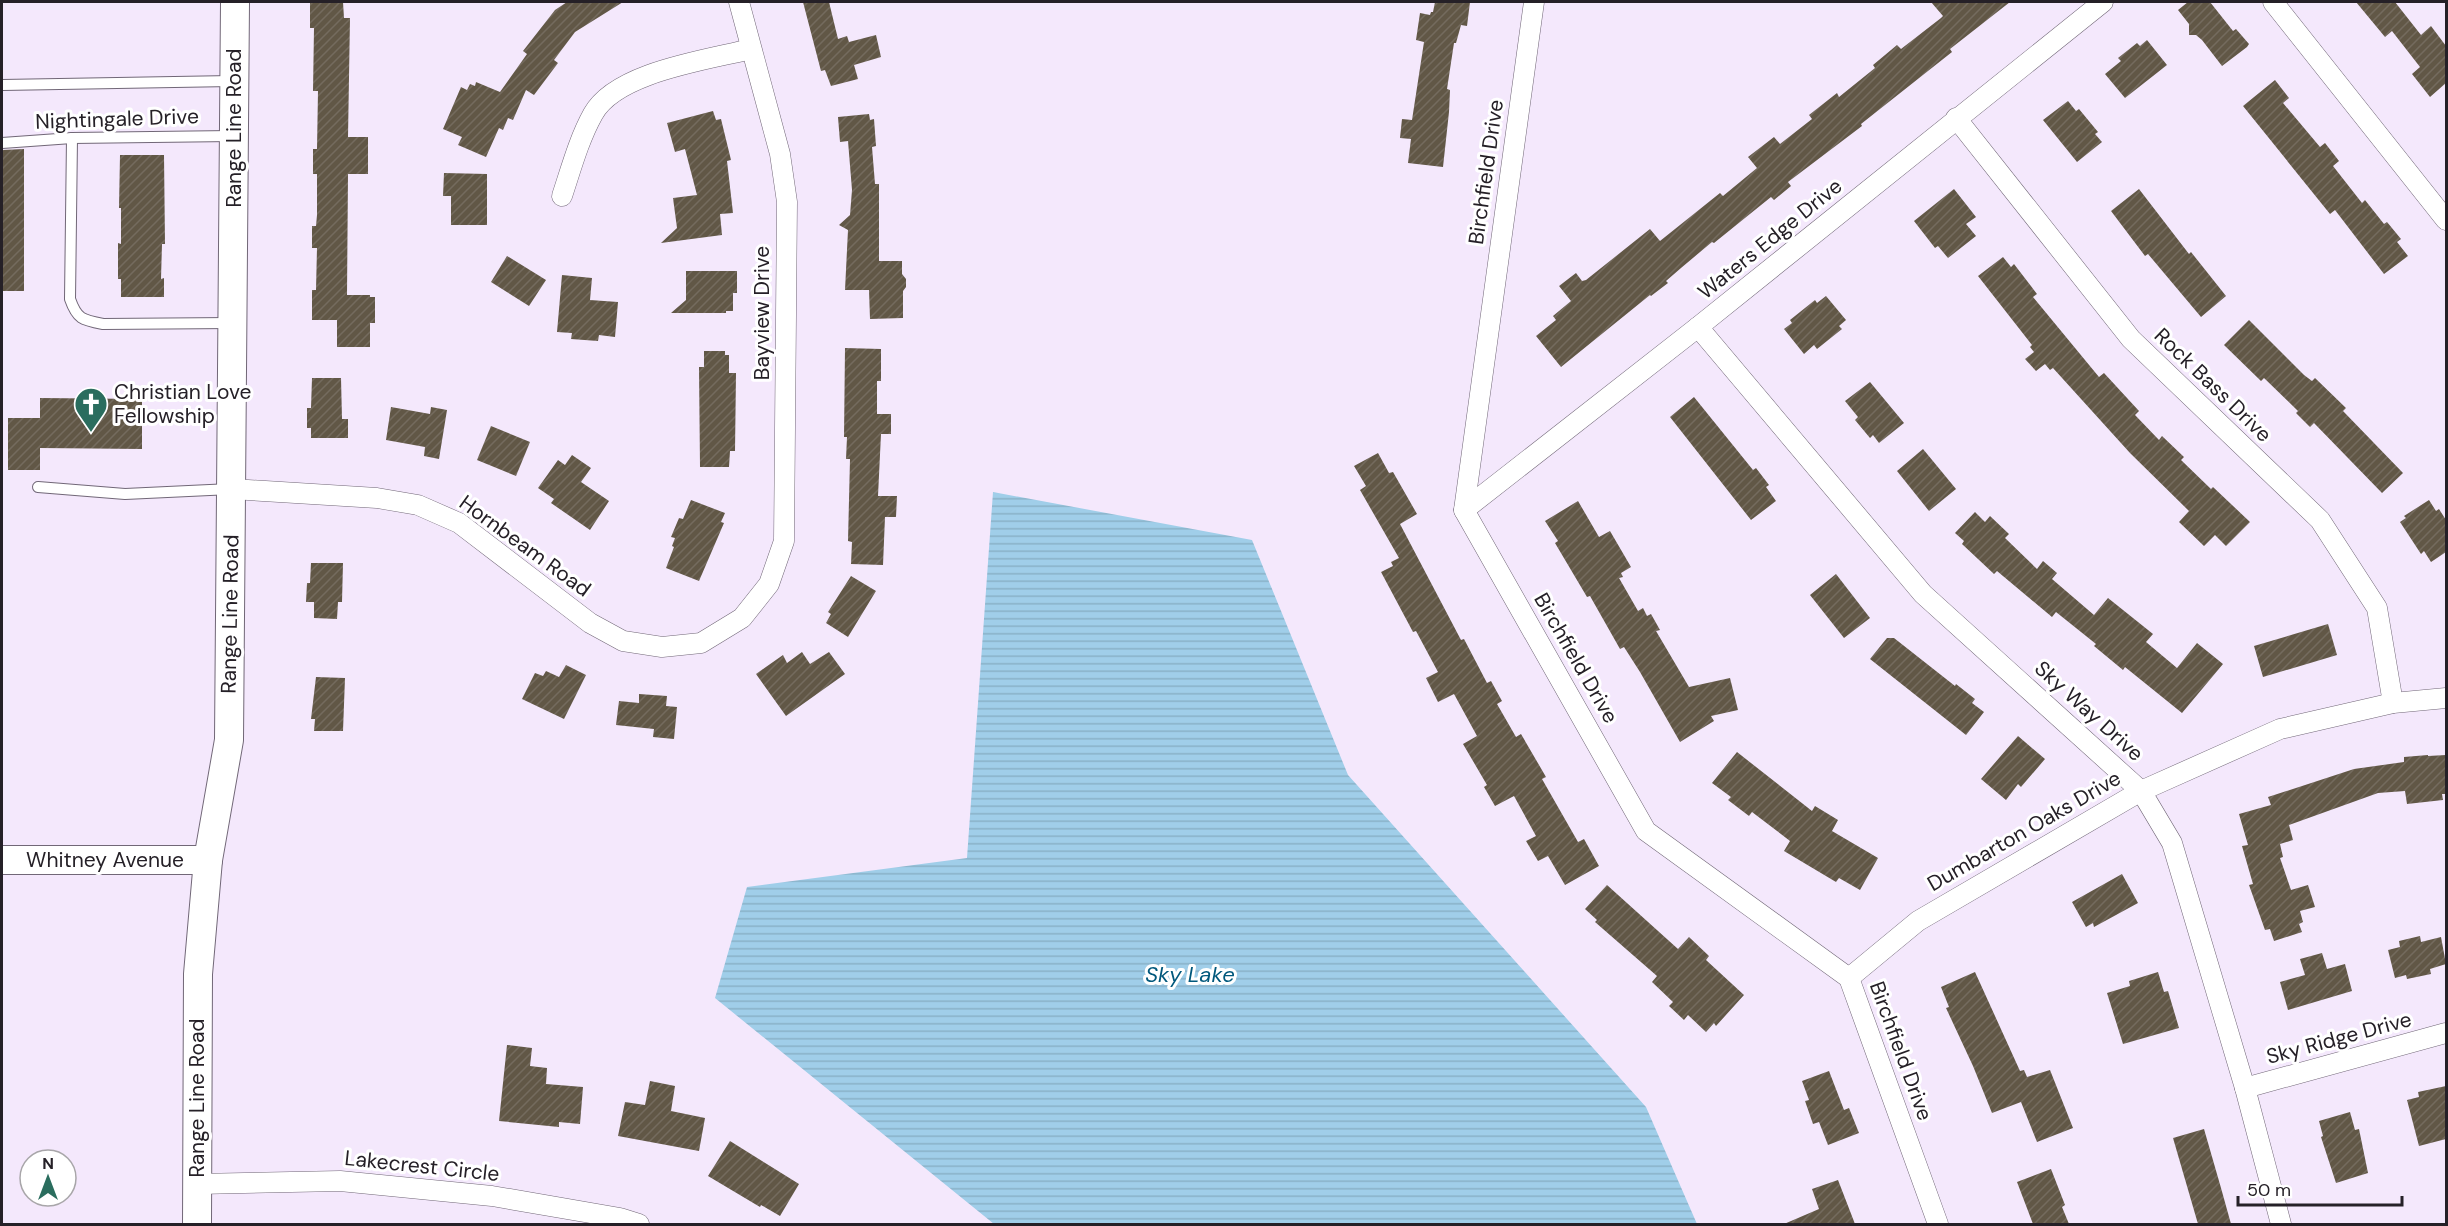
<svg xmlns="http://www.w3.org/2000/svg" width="2448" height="1226" font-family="'DM Sans',sans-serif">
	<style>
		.water { fill: url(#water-rules) }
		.building { fill: url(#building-hatch) }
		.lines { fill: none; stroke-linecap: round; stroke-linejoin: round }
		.service-casing { stroke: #716777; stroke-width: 12 }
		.minor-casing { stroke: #716777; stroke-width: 21 }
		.secondary-casing { stroke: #716777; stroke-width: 30 }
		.service { stroke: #fff; stroke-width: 10 }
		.minor { stroke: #fff; stroke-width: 20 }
		.secondary { stroke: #fff; stroke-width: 28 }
		.labels { text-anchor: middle; stroke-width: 6; stroke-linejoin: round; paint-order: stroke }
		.street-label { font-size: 21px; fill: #252027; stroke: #fff }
		.poi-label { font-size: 21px; fill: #252027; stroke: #fff; text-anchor: start }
		.water-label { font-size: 22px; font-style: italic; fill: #01587c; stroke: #fff }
	</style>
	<defs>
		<pattern id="water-rules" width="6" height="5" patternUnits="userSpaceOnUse" patternTransform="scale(1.5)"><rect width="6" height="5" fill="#a0cee9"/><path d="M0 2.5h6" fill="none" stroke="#8ab1c8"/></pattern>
		<pattern id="building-hatch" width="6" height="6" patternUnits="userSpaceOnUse" patternTransform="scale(1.5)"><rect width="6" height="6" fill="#615746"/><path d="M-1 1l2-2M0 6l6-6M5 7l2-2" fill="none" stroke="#746b5e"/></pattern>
	</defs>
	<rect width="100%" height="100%" fill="#f4e8fc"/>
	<!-- water -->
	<polygon class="water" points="993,492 1252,540 1348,775 1646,1107 1697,1224 994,1224 715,998 747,887 967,858"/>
	<!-- building -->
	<g class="building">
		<polygon points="310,2 343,2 344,18 350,18 348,137 368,137 368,174 348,174 347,295 370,295 370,297 375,297 375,323 370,323 370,347 337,347 337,320 312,320 312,290 316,290 317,248 312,248 312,226 316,226 317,215 317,174 313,174 313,149 317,149 318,91 313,91 314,28 310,28"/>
		<polygon points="567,2 623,2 575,32 554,60 558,63 534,95 526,90 513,120 508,118 503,130 499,128 486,157 458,145 462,137 443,129 461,87 467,90 470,84 475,86 476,82 500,92 527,54 523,51 555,10"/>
		<polygon points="803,2 829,2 838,39 847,36 849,42 876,35 881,57 854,65 858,79 831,86 825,70 821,71"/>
		<polygon points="1435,2 1470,2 1467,26 1461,25 1456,43 1454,43 1447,89 1450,90 1449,112 1443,167 1408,163 1411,139 1400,138 1402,119 1412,120 1424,42 1416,40 1420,13 1430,15 1431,12 1433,12"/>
		<polygon points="1931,2 2010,2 1950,49 1952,52 1861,124 1862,126 1788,182 1791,186 1774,200 1771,197 1714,243 1712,242 1681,268 1666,281 1668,283 1651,296 1650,295 1561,367 1536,336 1556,320 1553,316 1571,301 1559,286 1576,273 1582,281 1586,280 1650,229 1660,241 1720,193 1723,196 1757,168 1748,157 1774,137 1780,144 1812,119 1809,115 1837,93 1839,97 1875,68 1873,65 1897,45 1901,49 1941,18 1943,16"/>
		<polygon points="2188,2 2210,2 2233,31 2236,29 2249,44 2247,47 2222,66 2202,40 2196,35 2189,35 2189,24 2178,10"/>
		<polygon points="2356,2 2395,2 2421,35 2431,26 2446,46 2446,83 2430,97 2412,74 2420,67 2392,31 2385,37"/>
		<polygon points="2147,40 2167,65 2125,98 2105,74 2121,61 2118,58 2137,43 2140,46"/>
		<polygon points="2275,80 2289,98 2283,103 2320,147 2325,143 2339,161 2333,166 2362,203 2365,200 2384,224 2387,222 2401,239 2397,242 2408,256 2384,274 2335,210 2330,214 2243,106"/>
		<polygon points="2068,101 2076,111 2079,109 2098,132 2095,134 2102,142 2077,162 2043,120"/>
		<polygon points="713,111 716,120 721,119 731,160 727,161 733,213 720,214 722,235 661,243 677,228 673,198 697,195 685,149 675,152 667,123"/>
		<polygon points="869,114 870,120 874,119 876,146 872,147 875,184 879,184 879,261 902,261 902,274 906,279 906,287 903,291 903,318 870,319 869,290 845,290 848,230 839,225 850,215 852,190 848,141 840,142 838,117"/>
		<polygon points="24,149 24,291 2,291 2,150"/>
		<polygon points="120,155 164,155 165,244 162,244 161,279 164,278 164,297 121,297 121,279 118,279 118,243 121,244 121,208 119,208"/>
		<polygon points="444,173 487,174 487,225 451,225 451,196 443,196"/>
		<polygon points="1954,189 1976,217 1966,224 1976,236 1948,258 1938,246 1935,248 1914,221"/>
		<polygon points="2139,189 2189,254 2191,252 2226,296 2201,317 2148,254 2145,256 2111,211"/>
		<polygon points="507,256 546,280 529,306 491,282"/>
		<polygon points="2003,257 2011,267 2014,264 2037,294 2033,297 2099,377 2104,373 2139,411 2135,415 2159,440 2162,436 2184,457 2181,460 2211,489 2213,487 2250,522 2226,546 2215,535 2204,546 2179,522 2189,511 2130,453 2053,368 2050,370 2045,364 2036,371 2025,359 2034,352 2030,347 2032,345 1978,276"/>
		<polygon points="686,271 737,271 737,293 733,293 733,311 726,311 726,313 671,313 686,300"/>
		<polygon points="562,275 592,278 590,300 618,302 615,337 599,335 598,341 571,339 572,333 557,332"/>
		<polygon points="1826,296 1846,320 1839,326 1842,329 1817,349 1814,345 1804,354 1784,329 1792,323 1790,320 1815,300 1817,303"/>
		<polygon points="2249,320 2304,375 2312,381 2315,378 2346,408 2343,411 2403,473 2382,493 2314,423 2310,427 2296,413 2298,411 2264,378 2261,381 2224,345"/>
		<polygon points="845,348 881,349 881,381 877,381 877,414 891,414 891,434 881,434 878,496 897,496 896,517 885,517 883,565 851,564 852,542 848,541 850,459 846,459 847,437 844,437"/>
		<polygon points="704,351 725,351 725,355 729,355 729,373 736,373 735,451 730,451 729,467 700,467 699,367 704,367"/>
		<polygon points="312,378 341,378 342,419 348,419 348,438 311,438 311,428 307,428 307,408 311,408"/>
		<polygon points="1870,382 1904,423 1879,443 1873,435 1870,438 1855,420 1858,417 1845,401"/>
		<polygon points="1694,397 1753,470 1756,468 1769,485 1766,487 1776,501 1751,520 1670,417"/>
		<polygon points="40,398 142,399 142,449 40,448 40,470 8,470 8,418 40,418"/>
		<polygon points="391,407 430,414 431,407 447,410 439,459 424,456 425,447 386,440"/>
		<polygon points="491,426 530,442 516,476 477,460"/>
		<polygon points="1923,449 1956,489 1929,511 1897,471"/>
		<polygon points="1378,453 1389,473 1393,472 1417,514 1400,524 1461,640 1464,639 1487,683 1491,681 1502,701 1497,704 1516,737 1521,734 1546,777 1542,779 1578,842 1584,839 1599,866 1565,885 1548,856 1538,861 1526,841 1536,836 1514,796 1495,806 1484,787 1487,785 1463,744 1477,736 1454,694 1438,702 1426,678 1438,672 1416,631 1413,632 1381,572 1393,566 1391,562 1399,558 1360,490 1366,486 1354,466"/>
		<polygon points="572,455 591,468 581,482 609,501 590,530 551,503 554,499 538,488 558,460 565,465"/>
		<polygon points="691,500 725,513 721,522 724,523 699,581 666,568 674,547 672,546 675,538 671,537 679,518 683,519"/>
		<polygon points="2429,500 2436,511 2439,509 2446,520 2446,552 2431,562 2424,551 2421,554 2400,522 2406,518 2404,516"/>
		<polygon points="1578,501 1599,537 1610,531 1631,567 1621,573 1623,577 1619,578 1638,611 1643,608 1647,616 1651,614 1660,630 1656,631 1689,687 1730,678 1738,710 1711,716 1714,721 1680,742 1640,672 1624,647 1620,649 1590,596 1587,597 1555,543 1558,541 1545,521"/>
		<polygon points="1975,512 1985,522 1990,516 2009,534 2005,538 2037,569 2043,561 2057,573 2052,579 2094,615 2108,598 2153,634 2146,642 2177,668 2197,643 2223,664 2182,713 2125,667 2123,670 2094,646 2096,644 2056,612 2052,617 1997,571 1994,574 1962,544 1964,541 1955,533"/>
		<polygon points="311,563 343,563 342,602 338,602 337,619 314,618 314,602 306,602 307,583 310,583"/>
		<polygon points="1836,574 1870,618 1844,638 1810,595"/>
		<polygon points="851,576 876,591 848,637 826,623 831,614 828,612"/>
		<polygon points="2328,624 2337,655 2263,677 2254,646"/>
		<polygon points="1887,638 1894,638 1955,686 1956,684 1975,699 1972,703 1984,712 1966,735 1870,659"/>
		<polygon points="802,652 810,664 829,652 845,674 786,716 756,674 783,655 787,663"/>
		<polygon points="566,665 586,675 564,719 522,699 535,673 543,676 546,671 559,677"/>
		<polygon points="316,677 345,678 343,731 314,731 315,719 311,719"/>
		<polygon points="639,694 667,696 666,706 677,707 674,739 653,737 654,729 616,725 619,701 639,703"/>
		<polygon points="2018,736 2045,759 2021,787 2018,784 2006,800 1981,779"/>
		<polygon points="1737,752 1812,811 1815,806 1838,820 1832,831 1878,858 1860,890 1839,878 1836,882 1784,851 1790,841 1752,812 1749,816 1728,800 1731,797 1712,783"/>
		<polygon points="2428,755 2428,756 2446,755 2446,794 2442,794 2443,800 2407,804 2405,791 2378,793 2289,825 2293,840 2280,844 2283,857 2280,858 2291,890 2308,885 2315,907 2300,911 2303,922 2299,924 2302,932 2274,941 2270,929 2265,930 2249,885 2253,884 2242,846 2248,845 2239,814 2271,805 2268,797 2354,769 2404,762 2404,757"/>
		<polygon points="2122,874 2138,903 2094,927 2093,923 2086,927 2072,902"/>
		<polygon points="1607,885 1678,949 1689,937 1709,956 1706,960 1744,995 1716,1026 1714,1023 1706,1032 1688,1015 1684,1020 1669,1006 1673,1002 1652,982 1657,976 1595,922 1597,920 1585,909"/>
		<polygon points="2420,936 2421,942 2441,937 2446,964 2430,969 2431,974 2407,979 2406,975 2395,978 2388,950 2400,947 2399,941"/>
		<polygon points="2322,953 2327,969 2345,964 2352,991 2288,1010 2280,982 2305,975 2300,959"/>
		<polygon points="1975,972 2020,1071 2024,1070 2027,1077 2050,1070 2073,1128 2037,1142 2021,1102 1992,1113 1973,1066 1946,1008 1949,1007 1941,987"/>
		<polygon points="2158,972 2164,992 2168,991 2179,1028 2123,1044 2107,993 2130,986 2129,981"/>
		<polygon points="507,1045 532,1048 530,1066 547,1068 546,1084 583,1087 580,1124 559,1122 559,1127 499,1121"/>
		<polygon points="1829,1071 1844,1110 1849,1108 1859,1133 1828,1145 1819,1122 1813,1124 1805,1101 1809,1100 1802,1081"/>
		<polygon points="650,1081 675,1086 671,1111 705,1118 699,1151 618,1136 625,1102 645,1105"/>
		<polygon points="2446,1086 2446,1139 2419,1146 2407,1100 2419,1097 2418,1092"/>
		<polygon points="2350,1112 2355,1130 2359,1129 2368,1173 2336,1183 2321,1137 2323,1136 2319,1121"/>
		<polygon points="2204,1129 2221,1188 2231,1224 2198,1224 2173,1138"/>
		<polygon points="730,1141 799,1184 780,1216 761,1205 760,1207 708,1176"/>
		<polygon points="2051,1169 2065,1205 2062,1207 2069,1224 2033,1224 2017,1182"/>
		<polygon points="1838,1180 1855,1224 1784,1224 1819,1209 1812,1189"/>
	</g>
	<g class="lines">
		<defs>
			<g id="service">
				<polyline points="2,85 232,81"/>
				<path d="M72,138L70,299C77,319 82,320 103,324L232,323"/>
				<polyline points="2,143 72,138 232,136"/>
				<polyline points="38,487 125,494 231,489"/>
			</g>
			<g id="minor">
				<polyline points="1534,2 1464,510 1646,831 1849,978 1938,1224"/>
				<polyline points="2273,2 2446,220"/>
				<polyline points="1956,118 2131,339 2320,520 2377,608 2393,703"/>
				<path d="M562,196C571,169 579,139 593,114C616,72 707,60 751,49"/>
				<polyline points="1698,327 1923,594 2141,791 2172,843 2245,1088 2281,1224"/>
				<polyline points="232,489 377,498 418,505 459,523 590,623 623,641 662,647 701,643 742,618 769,584 784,541 787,202 780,154 739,2"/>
				<polyline points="1464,510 1698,327 2103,2"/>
				<polyline points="1849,978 1918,921 2141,791 2280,729 2393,703 2446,698"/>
				<polyline points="2245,1088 2446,1033"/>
				<polyline points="197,1184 340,1181 492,1196 620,1218 639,1224"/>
			</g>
			<g id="secondary">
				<polyline points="2,860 208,860"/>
				<polyline points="197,1224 198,974 208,860 229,740 235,2"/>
			</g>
		</defs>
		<!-- service casing -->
		<use href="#service" class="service-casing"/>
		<!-- minor casing -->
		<use href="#minor" class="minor-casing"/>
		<!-- secondary casing -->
		<use href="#secondary" class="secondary-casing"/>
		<!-- service -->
		<use href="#service" class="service"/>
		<!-- minor -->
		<use href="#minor" class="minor"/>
		<!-- secondary -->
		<use href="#secondary" class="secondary"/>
	</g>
	<!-- icons -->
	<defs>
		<symbol id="church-pin" viewBox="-11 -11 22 30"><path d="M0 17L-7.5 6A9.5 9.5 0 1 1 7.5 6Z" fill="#2a6d5e" stroke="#fff"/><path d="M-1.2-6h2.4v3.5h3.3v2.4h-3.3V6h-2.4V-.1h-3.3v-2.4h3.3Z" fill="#fff"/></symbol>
	</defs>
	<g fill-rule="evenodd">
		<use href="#church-pin" x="72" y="385" width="38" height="52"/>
	</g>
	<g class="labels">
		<!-- street labels -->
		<g class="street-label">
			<text transform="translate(117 119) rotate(-2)" y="7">Nightingale Drive</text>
			<text transform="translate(234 128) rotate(-90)" y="7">Range Line Road</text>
			<text transform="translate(1486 172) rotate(-82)" y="7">Birchfield Drive</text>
			<text transform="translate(1770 239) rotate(-39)" y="7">Waters Edge Drive</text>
			<text transform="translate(762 313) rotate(-90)" y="7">Bayview Drive</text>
			<text transform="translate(2213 385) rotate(44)" y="7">Rock Bass Drive</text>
			<text transform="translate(525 546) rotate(36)" y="7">Hornbeam Road</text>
			<text transform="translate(230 614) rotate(-89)" y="7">Range Line Road</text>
			<text transform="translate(1576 658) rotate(60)" y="7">Birchfield Drive</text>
			<text transform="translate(2089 711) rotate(42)" y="7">Sky Way Drive</text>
			<text transform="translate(2024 831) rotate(-30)" y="7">Dumbarton Oaks Drive</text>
			<text x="105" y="867">Whitney Avenue</text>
			<text transform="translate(2339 1038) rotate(-15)" y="7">Sky Ridge Drive</text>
			<text transform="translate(1901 1051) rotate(70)" y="7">Birchfield Drive</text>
			<text transform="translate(197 1098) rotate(-90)" y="7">Range Line Road</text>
			<text transform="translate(422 1166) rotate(6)" y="7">Lakecrest Circle</text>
		</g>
		<!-- poi labels -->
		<g class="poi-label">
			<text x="114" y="399">Christian Love<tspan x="114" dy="24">Fellowship</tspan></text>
		</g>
		<!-- water labels -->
		<g class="water-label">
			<text x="1190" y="982">Sky Lake</text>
		</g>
	</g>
	<!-- border -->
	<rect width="2448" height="1226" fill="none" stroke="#252027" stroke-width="6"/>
	<!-- north arrow -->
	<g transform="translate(48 1178)"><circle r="28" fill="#ffffff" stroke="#a8a6a9" stroke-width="1.5"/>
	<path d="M0-4.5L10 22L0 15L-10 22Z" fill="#2a6d5e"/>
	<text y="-9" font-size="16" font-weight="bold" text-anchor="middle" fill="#252027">N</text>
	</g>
	<!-- scale -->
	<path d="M2238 1196v9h164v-9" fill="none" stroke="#252027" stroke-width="3"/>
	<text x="2247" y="1196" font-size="18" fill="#252027" stroke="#ffffff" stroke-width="4.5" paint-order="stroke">50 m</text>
</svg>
